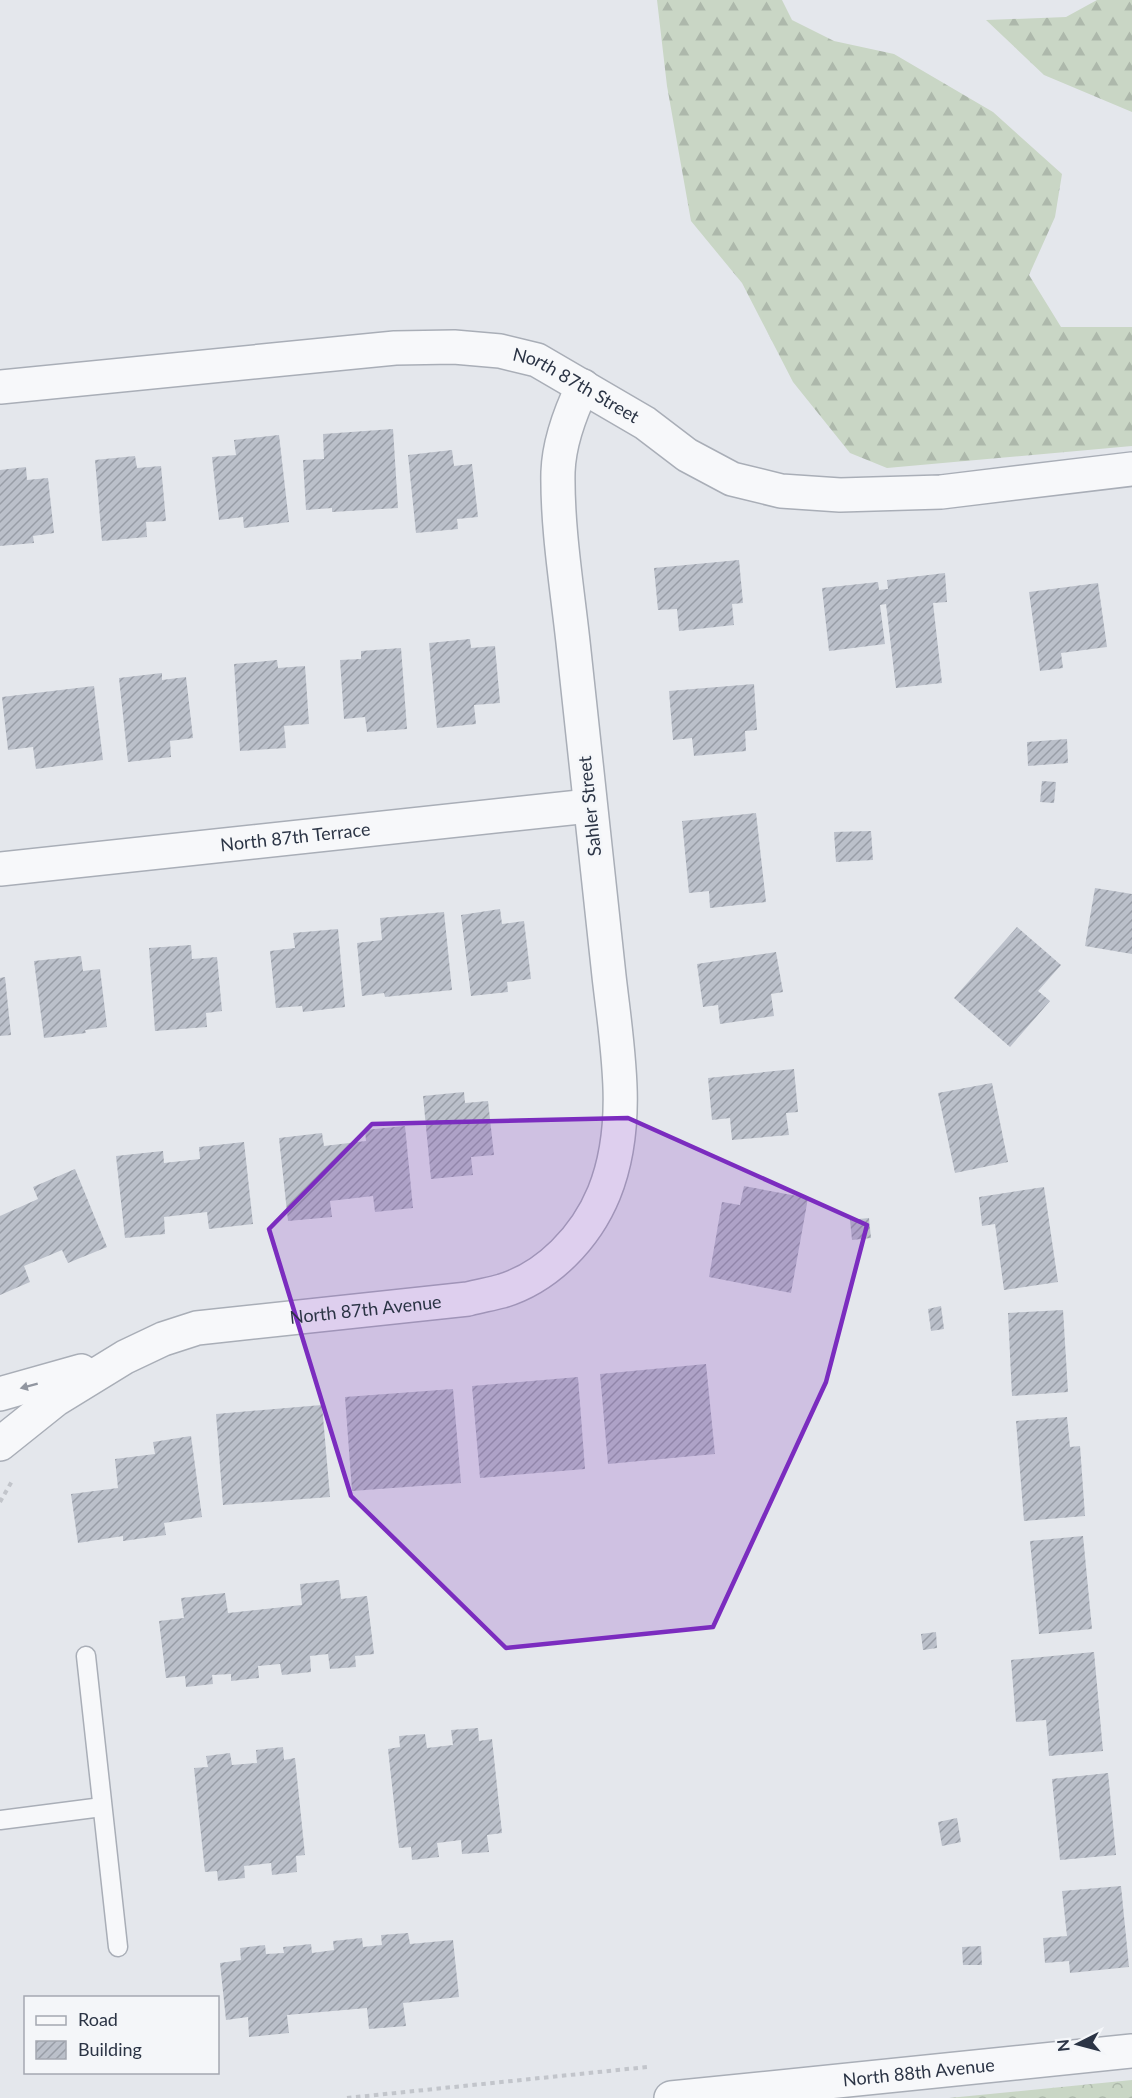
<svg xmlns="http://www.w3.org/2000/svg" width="1132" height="2098" font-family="Lato,sans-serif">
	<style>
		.forest { fill: url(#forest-firs) }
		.park { fill: url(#park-crowns) }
		.building { fill: url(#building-hatch) }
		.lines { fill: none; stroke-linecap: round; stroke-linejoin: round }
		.service-casing { stroke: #a9aeb7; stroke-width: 21 }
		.minor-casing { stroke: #a9aeb7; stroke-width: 36 }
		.path { stroke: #c2c5cb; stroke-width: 4; stroke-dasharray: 4.5 4.5; stroke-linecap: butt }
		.service { stroke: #f7f8fa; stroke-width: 18 }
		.minor { stroke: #f7f8fa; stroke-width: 33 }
		.oneway { fill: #9196a0 }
		.marked { fill: #7b2cbf; fill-opacity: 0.2; stroke: #7b2cbf; stroke-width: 4.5; stroke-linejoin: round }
		.labels { text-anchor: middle; stroke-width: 5; stroke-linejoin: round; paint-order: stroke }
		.street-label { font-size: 18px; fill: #2b3445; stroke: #f4f6f9 }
	</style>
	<defs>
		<pattern id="forest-firs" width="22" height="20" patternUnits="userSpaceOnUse" patternTransform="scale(1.5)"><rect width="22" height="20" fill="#c9d6c5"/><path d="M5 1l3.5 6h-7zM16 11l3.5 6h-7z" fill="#adb8ab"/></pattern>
		<pattern id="park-crowns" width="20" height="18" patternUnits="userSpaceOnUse" patternTransform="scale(1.5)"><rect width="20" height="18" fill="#c9d6c5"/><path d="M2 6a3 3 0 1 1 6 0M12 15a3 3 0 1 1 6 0" fill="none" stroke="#adb8ab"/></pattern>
		<pattern id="building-hatch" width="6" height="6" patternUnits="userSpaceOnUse" patternTransform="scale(1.5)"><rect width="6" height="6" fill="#bbc0ca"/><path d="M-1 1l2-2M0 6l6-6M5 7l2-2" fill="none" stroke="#989da6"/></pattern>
	</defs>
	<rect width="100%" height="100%" fill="#e4e7ec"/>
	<!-- forest -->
	<g class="forest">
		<polygon points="657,0 782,0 792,20 834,41 894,54 993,112 1062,174 1055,217 1029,275 1061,327 1132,327 1132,446 887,468 850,453 793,382 742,283 691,221 667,86"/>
		<polygon points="1097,0 1132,0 1132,112 1044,75 986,20 1066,17"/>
	</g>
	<!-- park -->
	<polygon class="park" points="1132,2080 1132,2098 949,2098"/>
	<!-- building -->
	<g class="building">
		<polygon points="393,429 398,508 332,512 332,508 306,510 303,460 324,459 323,434"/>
		<polygon points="279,435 289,522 244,528 243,517 219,520 212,457 236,455 234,440"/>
		<polygon points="452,450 454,466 472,464 478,517 457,519 458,529 416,533 408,455"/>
		<polygon points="135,456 137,468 161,466 166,521 146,522 147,537 102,541 95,460"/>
		<polygon points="26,467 27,480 48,478 54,533 33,536 34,543 0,546 0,470"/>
		<polygon points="739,560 743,603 732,604 734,625 679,631 677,609 658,610 654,568"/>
		<polygon points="945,573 947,602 933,603 942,683 896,688 886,604 880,605 885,644 829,651 822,588 878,582 879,590 888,589 887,580"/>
		<polygon points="1098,583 1107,647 1061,653 1063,668 1040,671 1029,592"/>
		<polygon points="470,639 471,648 495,646 500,703 474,705 476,724 437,728 429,643"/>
		<polygon points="401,648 407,729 367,732 365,717 344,719 340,660 361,659 361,651"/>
		<polygon points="277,660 278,668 305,666 309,724 284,726 286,748 240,751 234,664"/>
		<polygon points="162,673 162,680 186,677 193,738 170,741 171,757 128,762 119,678"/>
		<polygon points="754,684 757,730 745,731 746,751 694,756 692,738 673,740 669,691"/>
		<polygon points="94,686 103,760 36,769 33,747 8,750 2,697"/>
		<polygon points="1067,739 1068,763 1028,766 1027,742"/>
		<polygon points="1042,781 1056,782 1054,803 1040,802"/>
		<polygon points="756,813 766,902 710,908 709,891 689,893 682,821"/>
		<polygon points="871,831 873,860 836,862 834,832"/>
		<polygon points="1095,888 1132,894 1132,954 1085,946"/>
		<polygon points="500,909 502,924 524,921 531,979 507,982 508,992 471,996 461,915"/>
		<polygon points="444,912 452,990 385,997 384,993 362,996 357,943 382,940 380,918"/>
		<polygon points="1017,927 1061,965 1038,991 1050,1001 1010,1047 954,998"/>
		<polygon points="338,929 345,1007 303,1012 302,1006 276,1008 270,951 295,948 293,933"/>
		<polygon points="191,945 192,959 217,957 222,1011 206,1013 207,1027 155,1031 149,948"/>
		<polygon points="776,952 783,992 771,994 774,1016 720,1024 718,1005 703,1007 697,964"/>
		<polygon points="81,956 83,971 100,969 107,1027 85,1030 86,1033 44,1038 34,961"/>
		<polygon points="5,977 11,1035 0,1036 0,978"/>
		<polygon points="794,1069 798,1112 786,1113 789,1135 732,1140 730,1118 712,1120 708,1078"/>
		<polygon points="992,1083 1008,1162 955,1173 938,1093"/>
		<polygon points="464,1092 465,1103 488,1101 494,1155 471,1157 473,1175 431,1179 423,1096"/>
		<polygon points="405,1126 413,1208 375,1212 373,1196 330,1201 332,1217 288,1221 279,1138 322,1133 324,1146 366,1141 365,1130"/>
		<polygon points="244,1142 253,1224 209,1229 207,1212 164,1217 165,1234 125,1238 116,1156 163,1151 164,1163 200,1159 199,1147"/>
		<polygon points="75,1169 107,1247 68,1263 62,1250 24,1266 30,1282 0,1295 0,1216 38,1199 33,1187"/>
		<polygon points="744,1186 808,1198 791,1293 709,1277 722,1202 740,1205"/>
		<polygon points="1044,1187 1058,1282 1004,1290 995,1224 982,1226 979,1197"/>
		<polygon points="869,1218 871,1238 852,1240 850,1220"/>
		<polygon points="941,1306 944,1329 931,1331 928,1309"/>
		<polygon points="1063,1310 1068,1392 1012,1396 1008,1313"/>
		<polygon points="706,1364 715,1454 608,1464 600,1374"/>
		<polygon points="578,1377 585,1469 480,1478 472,1386"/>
		<polygon points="453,1389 461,1483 352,1491 345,1397"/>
		<polygon points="322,1405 330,1497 223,1505 216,1414"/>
		<polygon points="1067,1417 1070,1447 1080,1446 1085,1516 1024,1521 1016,1421"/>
		<polygon points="191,1436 202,1517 164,1523 166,1535 123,1541 123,1536 78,1543 71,1494 118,1488 115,1459 155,1454 153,1442"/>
		<polygon points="1083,1536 1092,1629 1039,1634 1030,1541"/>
		<polygon points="339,1580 341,1599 367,1596 374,1654 355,1656 356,1667 330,1669 328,1654 310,1656 311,1672 282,1675 280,1664 258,1666 259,1678 231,1681 231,1674 212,1675 213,1684 186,1687 185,1676 166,1678 159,1621 184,1618 181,1598 225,1593 228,1613 302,1605 300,1584"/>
		<polygon points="936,1632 937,1648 923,1650 921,1634"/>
		<polygon points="1094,1652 1103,1751 1049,1756 1046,1720 1016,1722 1011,1660"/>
		<polygon points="478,1728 479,1741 492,1739 502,1833 487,1835 489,1852 462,1854 461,1840 437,1843 439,1857 412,1860 411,1847 399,1848 388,1749 400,1747 399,1736 425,1734 427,1748 453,1745 451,1730"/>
		<polygon points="283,1747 284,1760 295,1758 305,1855 296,1856 297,1872 272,1875 271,1863 244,1866 245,1878 218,1881 217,1871 205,1872 194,1768 208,1767 206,1756 230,1753 232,1765 257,1763 256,1750"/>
		<polygon points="1108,1773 1116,1855 1060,1860 1052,1779"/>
		<polygon points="957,1818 961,1842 942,1846 938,1822"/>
		<polygon points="1121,1886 1129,1967 1070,1973 1069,1961 1045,1963 1043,1938 1067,1936 1062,1891"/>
		<polygon points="408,1933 410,1944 453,1940 459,1997 403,2003 406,2026 369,2029 367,2008 287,2015 289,2033 249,2037 248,2017 226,2020 220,1963 241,1960 240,1948 265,1945 266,1954 284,1953 283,1947 311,1944 312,1953 334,1950 333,1941 362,1938 363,1947 382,1945 381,1935"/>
		<polygon points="981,1946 982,1965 963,1965 962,1947"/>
	</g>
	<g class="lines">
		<defs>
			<g id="service">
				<polyline points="86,1656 118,1947"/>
				<polyline points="0,1820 102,1807"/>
			</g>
			<g id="minor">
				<path id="s1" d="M0,387L395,348L454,347L500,351L537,360L645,423L687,455L732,479L781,491L840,495L941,492L1132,469"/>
				<path id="s2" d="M0,869L589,806"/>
				<polyline points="0,1394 81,1371"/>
				<path id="s3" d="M0,1444L55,1400L125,1357L163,1339L197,1328L468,1299C479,1296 491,1294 502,1291C548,1277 586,1237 604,1193C632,1124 617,1047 609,976C596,864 584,753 573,642C567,587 557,527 558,472C559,442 570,413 583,386"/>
				<path id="s4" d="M671,2098L1132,2051"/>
			</g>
		</defs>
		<!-- service casing -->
		<use href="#service" class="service-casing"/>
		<!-- minor casing -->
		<use href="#minor" class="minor-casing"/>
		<!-- path -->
		<g class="path">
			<polyline points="0,1502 12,1481"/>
			<polyline points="347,2098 647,2067"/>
		</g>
		<!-- service -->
		<use href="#service" class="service"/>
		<!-- minor -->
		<use href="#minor" class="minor"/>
	</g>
	<!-- one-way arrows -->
	<defs><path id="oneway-solid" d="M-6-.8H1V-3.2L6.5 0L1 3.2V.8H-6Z" transform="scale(1.5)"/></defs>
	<use class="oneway" href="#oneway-solid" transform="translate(29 1386) rotate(165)"/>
	<!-- marked area -->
	<path class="marked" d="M628,1118L867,1225L826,1382L713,1627L506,1648L351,1496L269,1229L372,1124Z"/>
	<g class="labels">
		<!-- street labels -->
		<g class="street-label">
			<text dy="6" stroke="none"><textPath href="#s1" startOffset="586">North 87th Street</textPath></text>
			<text transform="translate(590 806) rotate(-96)" y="6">Sahler Street</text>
			<text dy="6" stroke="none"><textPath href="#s2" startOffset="297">North 87th Terrace</textPath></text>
			<text dy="6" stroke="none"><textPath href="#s3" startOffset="400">North 87th Avenue</textPath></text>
			<text dy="6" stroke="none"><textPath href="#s4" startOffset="249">North 88th Avenue</textPath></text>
		</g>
	</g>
	<!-- legend -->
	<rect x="24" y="1996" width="195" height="78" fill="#f4f6f9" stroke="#a4a8b1" stroke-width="1.5"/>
	<rect x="36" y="2016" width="30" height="9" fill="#f7f8fa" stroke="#a4a8b1" stroke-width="1.5"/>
	<text x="78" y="2026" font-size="18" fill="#2b3445">Road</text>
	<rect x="36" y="2041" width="30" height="18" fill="url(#building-hatch)" stroke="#a4a8b1" stroke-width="1.5"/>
	<text x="78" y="2056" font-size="18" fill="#2b3445">Building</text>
	<!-- north arrow -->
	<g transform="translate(1078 2044) rotate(264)" stroke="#f4f6f9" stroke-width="4.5" paint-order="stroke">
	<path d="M0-4.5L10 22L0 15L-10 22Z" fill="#2b3445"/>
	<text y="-9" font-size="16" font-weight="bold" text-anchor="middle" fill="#2b3445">N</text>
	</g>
</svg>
